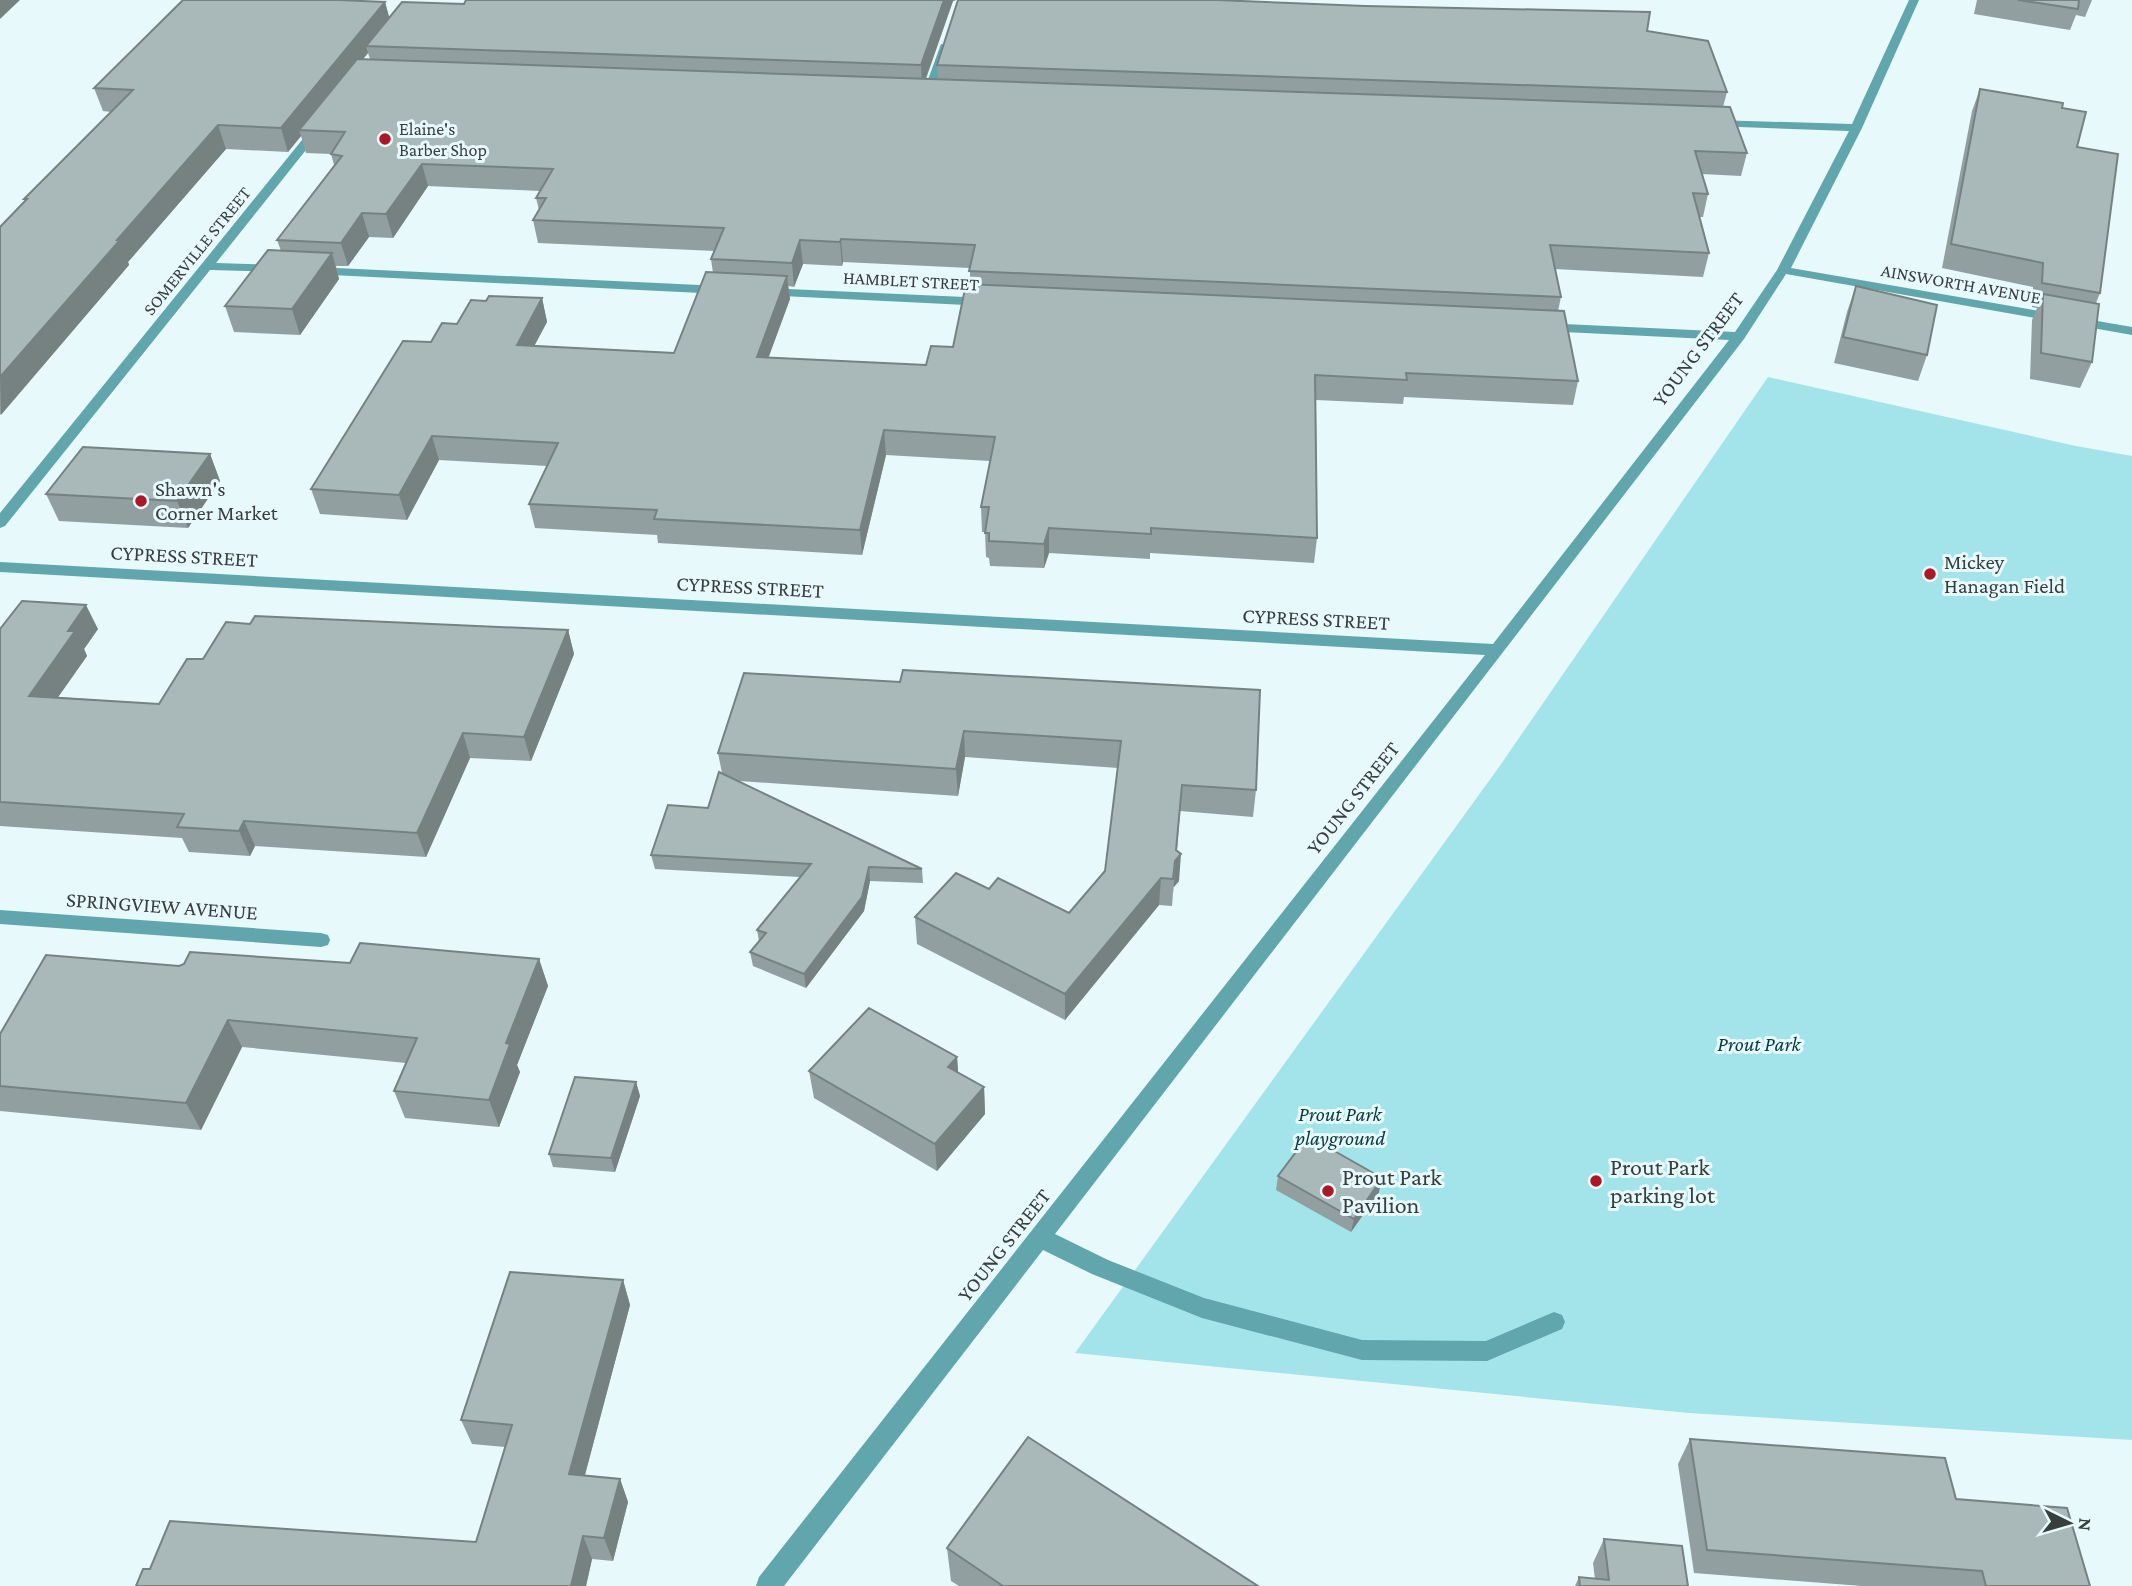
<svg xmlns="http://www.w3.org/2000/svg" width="2132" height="1586" font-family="'Crimson Pro',serif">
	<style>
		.green { fill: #a2e4ea }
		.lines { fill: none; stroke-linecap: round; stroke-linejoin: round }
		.minor { fill: #60a6ac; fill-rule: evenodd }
		.wall { fill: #919fa0; fill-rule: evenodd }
		.shaded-wall { fill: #768282 }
		.building { fill: #a9b9ba; stroke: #768282; stroke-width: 2 }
		.poi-dot { fill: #ac1827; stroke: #e8f9fb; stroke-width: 2.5 }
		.labels { text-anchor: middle; stroke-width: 6; stroke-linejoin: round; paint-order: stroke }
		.far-poi-label { font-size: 18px; fill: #373e3e; stroke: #e8f9fb; text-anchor: start }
		.far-street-label { font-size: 18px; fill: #373e3e; stroke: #e8f9fb }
		.street-label { font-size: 21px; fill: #373e3e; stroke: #e8f9fb }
		.poi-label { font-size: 21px; fill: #373e3e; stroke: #e8f9fb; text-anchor: start }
		.park-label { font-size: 21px; font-style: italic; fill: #073b3f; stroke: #e8f9fb }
		.near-poi-label { font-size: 24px; fill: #373e3e; stroke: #e8f9fb; text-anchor: start }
	</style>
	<rect width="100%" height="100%" fill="#e8f9fb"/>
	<!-- green -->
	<polygon class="green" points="1768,377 2076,446 2132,456 2132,1440 1689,1413 1075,1353 1499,767"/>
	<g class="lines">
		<!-- minor -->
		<g class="minor">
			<polygon points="1909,0 1919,0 1862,128 1791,268 2132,327 2132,335 1786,274 1744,339 1055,1234 1108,1260 1204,1298 1362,1340 1486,1341 1554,1312 1562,1315 1565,1322 1562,1329 1487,1361 1362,1360 1202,1318 1092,1274 1043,1250 784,1586 756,1586 759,1577 1485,655 0,572 0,562 1493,644 1729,340 1543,331 1536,327 1543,323 1735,332 1777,270 1849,131 1713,126 1707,123 1713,120 1852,124"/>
			<polygon points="941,44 950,46 934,96 924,98 922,96"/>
			<polygon points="315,124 325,126 216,263 277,265 281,266 281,272 210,270 5,526 0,528 0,513"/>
			<polygon points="315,267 721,286 727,290 721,294 311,274 309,271"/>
			<polygon points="766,288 987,298 993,302 987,306 761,295 760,292"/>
			<polygon points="0,910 321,933 328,935 330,940 328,945 321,947 0,924"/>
		</g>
	</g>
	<!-- wall -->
	<g class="wall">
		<path d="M183,0H363L362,1L385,2L389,17L464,4L466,0H956L953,1L926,79H938L937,65L1647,31L1727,92L1723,107L1747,153L1741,176L1702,174L1708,194L1703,217H1699L1709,253L1703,277L1555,269L1561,297L1558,311L1578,381L1573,405L1404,397L1403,404L1316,400L1317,538L1314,563L1150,553V559L1049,553L1044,568L990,566L989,558L986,557L985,532H982L981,507L990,461L886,455L862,555L658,543L657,535L535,528L529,504L547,466L439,460L407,520L320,514L311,489L431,342L486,301L542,298L547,322L534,346L674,353L713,273L711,259L715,251L538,243L533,220L539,210L536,198L540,191L428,186L393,238L369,237L348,266H336L339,279L300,335L234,332L225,306L281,251L277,240L334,165L331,154L306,153L301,136L288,152L226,149L128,262L129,265L0,415V227L25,202L24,199L111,112L103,111L94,88ZM368,53L370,59H363ZM843,262L970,268V284L953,347L926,365L768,357L790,299L788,286L794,287L803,264L842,266Z"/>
		<polygon points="1977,0 2092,0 2085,17 2076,15 2070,30 1974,14"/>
		<polygon points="1980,89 2062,108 2077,147 2100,293 2096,303 2092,362 2080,388 2030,379 2032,320 2037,308 2032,307 2033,287 1942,268 1972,111"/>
		<polygon points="1856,286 1927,355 1918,381 1834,363 1847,312"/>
		<polygon points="210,454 220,481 188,528 59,521 46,494"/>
		<polygon points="250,624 568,630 574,654 531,761 470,758 426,857 255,846 250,856 189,852 182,838 0,826 0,629 98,629 84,649 87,656 58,697 159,704 203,659"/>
		<polygon points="900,682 1260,690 1256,790 1253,817 1180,811 1177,850 1179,881 1173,888 1172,906 1159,905 1065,1020 917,944 915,917 989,889 1069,913 1105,871 1118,768 965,757 958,796 739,781 922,869 923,883 870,881 864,911 806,988 753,966 750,952 759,941 757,930 800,877 655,869 651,855 708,808 722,773 718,753"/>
		<polygon points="539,959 548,986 517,1065 520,1072 499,1127 405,1118 394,1091 406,1063 242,1047 201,1130 0,1111 0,1034 179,966"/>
		<polygon points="957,1057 958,1072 984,1087 985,1114 937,1171 814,1098 809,1071"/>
		<polygon points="636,1082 640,1096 615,1172 553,1167 549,1154"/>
		<polygon points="1278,1176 1379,1192 1351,1232 1276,1190"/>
		<polygon points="623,1280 630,1305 585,1475 620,1479 628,1502 613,1561 592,1559 586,1586 136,1586 150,1569 476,1542 505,1447 472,1444 461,1420"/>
		<polygon points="1690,1439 1956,1499 2090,1586 1862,1586 1694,1573 1678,1464"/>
		<polygon points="1604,1539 1688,1586 1575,1586 1579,1577 1595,1579 1593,1563"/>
		<polygon points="947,1548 1258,1586 959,1586 951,1581"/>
	</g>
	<!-- shaded-wall -->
	<g class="shaded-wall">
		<polygon points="0,0 20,0 0,19"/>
		<polygon points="944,0 956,0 953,1 922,89 921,65"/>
		<polygon points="385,2 391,24 366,46 368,53 305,130 299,130 301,136 288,152 281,128"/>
		<polygon points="218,125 226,149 128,262 129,265 1,415 0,377 117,240"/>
		<polygon points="422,164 428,186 393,238 386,214"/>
		<polygon points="362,213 369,237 348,266 341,243"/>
		<polygon points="841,239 843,262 842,266 840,242"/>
		<polygon points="800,240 803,264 794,287 792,263"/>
		<polygon points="332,253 339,279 300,335 292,309"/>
		<polygon points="787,276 790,299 760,381 757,357"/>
		<polygon points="542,298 547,322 522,369 517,345"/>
		<polygon points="884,430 886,455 862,555 860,530"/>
		<polygon points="432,436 439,460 407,520 399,495"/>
		<polygon points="210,454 220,481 188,528 177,501"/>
		<polygon points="1049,528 1049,553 1044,568 1044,544"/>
		<polygon points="86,605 98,629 84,649 87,656 42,720 29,696 68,631"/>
		<polygon points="568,630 574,654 531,761 524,737"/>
		<polygon points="964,731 965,757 958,796 956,769"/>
		<polygon points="463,733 470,758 426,857 417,833"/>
		<polygon points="1182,785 1176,860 1181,854 1179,881 1173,888 1172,906"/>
		<polygon points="244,821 255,846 250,856 239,831"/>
		<polygon points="869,867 870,881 864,911 806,988 804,974"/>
		<polygon points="1161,878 1159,905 1065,1020 1065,994"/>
		<polygon points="539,959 548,986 517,1065 520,1072 499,1127 489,1100 506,1043"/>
		<polygon points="228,1020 242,1047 201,1130 186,1103"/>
		<polygon points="957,1057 959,1084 948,1067"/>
		<polygon points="636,1082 640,1096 615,1172 611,1158"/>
		<polygon points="984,1087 985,1114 937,1171 935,1144"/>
		<polygon points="1382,1178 1379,1192 1351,1232 1354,1219"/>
		<polygon points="623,1280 630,1305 579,1497 569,1474"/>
		<polygon points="620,1479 628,1502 613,1561 604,1538"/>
		<polygon points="583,1536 592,1559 586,1586 571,1586"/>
	</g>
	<!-- building -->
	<g class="building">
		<polygon points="183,0 339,0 385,2 281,128 218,125 117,240 120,240 0,377 0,227 27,199 24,199 133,90 94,88"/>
		<polygon points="466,0 944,0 921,65 366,46 402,2 464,4"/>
		<polygon points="958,0 1217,0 1365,6 1650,12 1647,31 1708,41 1727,92 937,65"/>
		<polygon points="2018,0 2079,0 2078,9"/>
		<polygon points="357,59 1730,107 1747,153 1695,151 1708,194 1693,193 1709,253 1550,245 1561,297 969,271 975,245 841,239 840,242 800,240 792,263 711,259 724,228 533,220 546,198 536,198 553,169 422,164 386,214 362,213 341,243 277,240 342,156 331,154 345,132 299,130"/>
		<polygon points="1980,89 2063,103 2062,108 2086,112 2077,147 2118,154 2100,293 2042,283 2043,263 1951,244"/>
		<polygon points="268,250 332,253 292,309 225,306"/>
		<polygon points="706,272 787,276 757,357 926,365 931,346 953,347 966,284 1564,311 1578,381 1406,373 1407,380 1315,375 1317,538 1151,528 1151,534 1049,528 1044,544 989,541 989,533 985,533 989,507 981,507 995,437 884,430 860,530 654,519 657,510 529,504 558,443 432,436 399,495 311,489 403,341 431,342 442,323 457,324 471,300 486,301 489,296 542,298 517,345 674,353"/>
		<polygon points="1856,286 1937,305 1927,355 1843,337"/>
		<polygon points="2043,294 2099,304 2092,362 2041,353"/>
		<polygon points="83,447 210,454 177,501 46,494"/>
		<polygon points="22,601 86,605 68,631 75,631 29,696 159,704 187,659 203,659 226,622 250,624 255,616 568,630 524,737 463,733 417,833 244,821 239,831 177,827 184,814 0,802 0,629"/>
		<polygon points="903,670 1260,690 1256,790 1182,785 1176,850 1181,854 1175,861 1173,879 1161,878 1065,994 915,917 956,873 989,889 998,878 1069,913 1105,871 1121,741 964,731 956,769 718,753 744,673 900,682"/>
		<polygon points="719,772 922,869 869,867 862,897 804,974 750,952 766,933 757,930 811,864 651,855 668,805 708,808"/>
		<polygon points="360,943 539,959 506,1043 510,1044 489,1100 394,1091 417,1038 228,1020 186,1103 0,1086 0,1034 46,955 179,966 184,964 190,952 350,963"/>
		<polygon points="869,1008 957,1057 948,1067 984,1087 935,1144 809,1071"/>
		<polygon points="575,1077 636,1082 611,1158 549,1154"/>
		<polygon points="1308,1136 1382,1178 1354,1219 1278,1176"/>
		<polygon points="510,1272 623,1280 569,1474 620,1479 604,1538 583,1536 571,1586 136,1586 143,1569 150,1569 170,1521 476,1542 512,1425 461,1420"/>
		<polygon points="1028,1437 1258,1586 1003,1586 947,1548"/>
		<polygon points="1690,1439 1945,1458 1956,1499 2067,1508 2090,1586 1986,1586 1982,1571 1707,1550"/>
		<polygon points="1604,1539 1682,1546 1688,1586 1580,1586 1579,1577 1609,1580"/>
	</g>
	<!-- markers -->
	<g class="poi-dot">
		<circle cx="385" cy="139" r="7"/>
		<circle cx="141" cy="501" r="7"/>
		<circle cx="1930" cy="574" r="7"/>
		<circle cx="1596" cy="1181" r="7"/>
		<circle cx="1328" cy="1191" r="7"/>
	</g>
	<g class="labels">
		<!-- far-poi labels -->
		<g class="far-poi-label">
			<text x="399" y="135">Elaine's<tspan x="399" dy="21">Barber Shop</tspan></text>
		</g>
		<!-- far-street labels -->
		<g class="far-street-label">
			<text transform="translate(197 251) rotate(-51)" y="6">SOMERVILLE STREET</text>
			<text transform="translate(911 281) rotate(3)" y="6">HAMBLET STREET</text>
			<text transform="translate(1961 284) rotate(10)" y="6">AINSWORTH AVENUE</text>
		</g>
		<!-- street labels -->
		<g class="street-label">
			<text transform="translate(1698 349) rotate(-53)" y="7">YOUNG STREET</text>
			<text transform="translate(184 556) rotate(3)" y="7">CYPRESS STREET</text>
			<text transform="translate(750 587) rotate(3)" y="7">CYPRESS STREET</text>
			<text transform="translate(1316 619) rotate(3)" y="7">CYPRESS STREET</text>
			<text transform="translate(1353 798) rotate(-52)" y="7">YOUNG STREET</text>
			<text transform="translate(162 906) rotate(4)" y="7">SPRINGVIEW AVENUE</text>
			<text transform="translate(1004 1245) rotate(-52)" y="7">YOUNG STREET</text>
		</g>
		<!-- poi labels -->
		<g class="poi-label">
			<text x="155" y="496">Shawn's<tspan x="155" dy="24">Corner Market</tspan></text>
			<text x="1944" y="569">Mickey<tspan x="1944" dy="24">Hanagan Field</tspan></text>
		</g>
		<!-- park labels -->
		<g class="park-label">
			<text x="1759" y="1051">Prout Park</text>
			<text x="1340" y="1121">Prout Park<tspan x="1340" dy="24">playground</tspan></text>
		</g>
		<!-- near-poi labels -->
		<g class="near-poi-label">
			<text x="1610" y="1175">Prout Park<tspan x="1610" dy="28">parking lot</tspan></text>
			<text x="1342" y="1185">Prout Park<tspan x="1342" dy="28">Pavilion</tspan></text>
		</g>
	</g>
	<!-- north arrow -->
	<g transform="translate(2069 1523) rotate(95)" stroke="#e8f9fb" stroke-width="5" paint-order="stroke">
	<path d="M0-5L12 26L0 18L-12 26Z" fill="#373e3e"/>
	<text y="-10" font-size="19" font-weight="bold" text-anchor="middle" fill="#373e3e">N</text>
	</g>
</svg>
